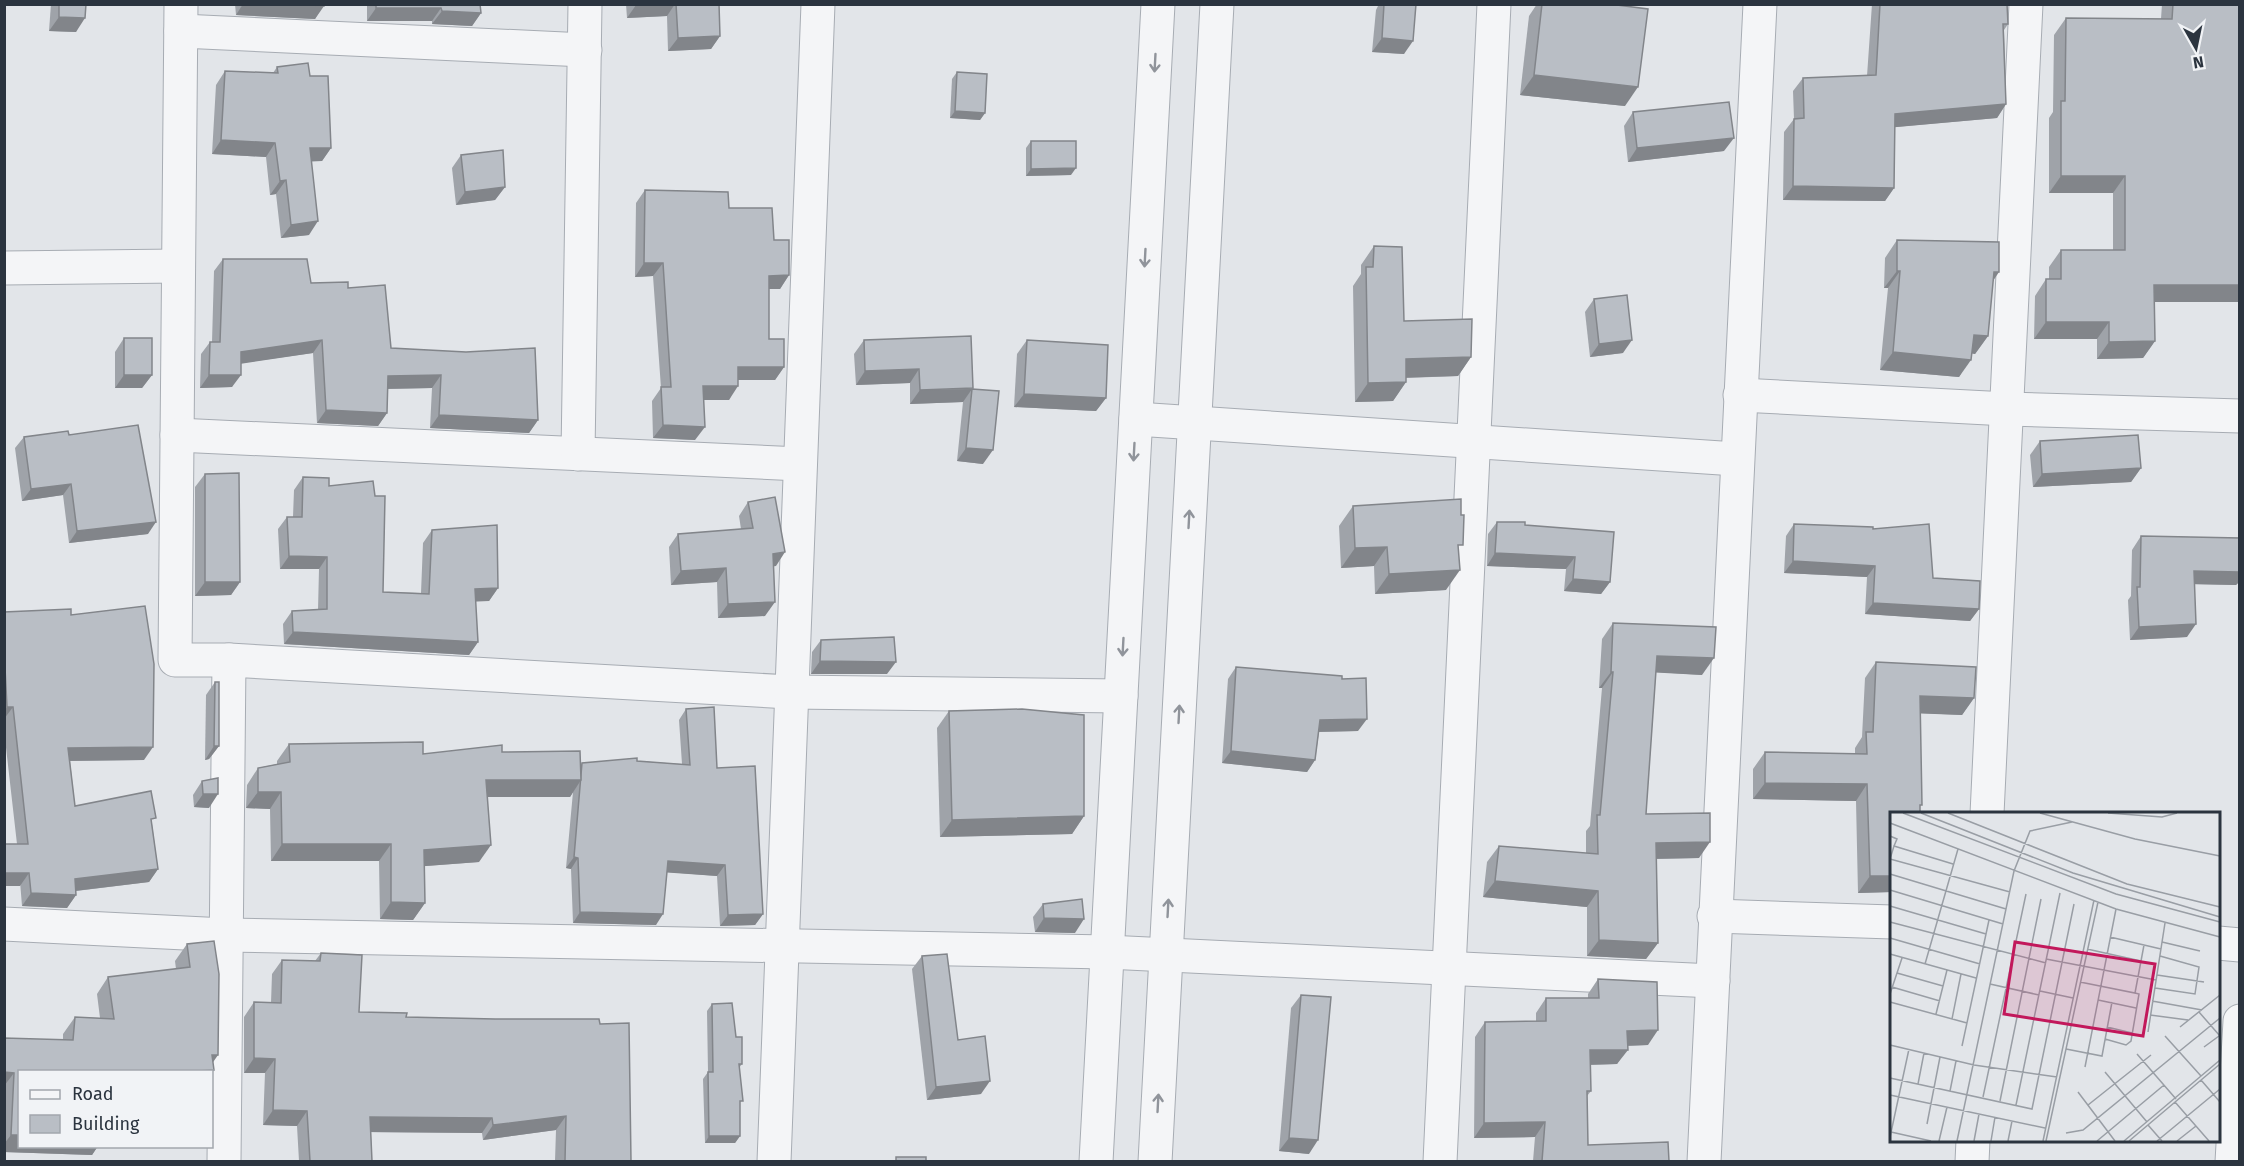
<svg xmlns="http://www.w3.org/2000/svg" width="2244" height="1166" font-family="'Fira Sans',sans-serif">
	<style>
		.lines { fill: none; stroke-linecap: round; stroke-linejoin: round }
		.minor-casing { stroke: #a7acb3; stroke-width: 35 }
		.minor { stroke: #f4f5f7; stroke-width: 33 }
		.wall { fill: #9fa3a9 }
		.shaded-wall { fill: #82858a }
		.building { fill: #b9bec5; stroke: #82858a; stroke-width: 1.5 }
		.oneway { stroke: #90949b }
		.inset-road { fill: none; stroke: #999ea5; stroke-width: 1.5 }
		.view { fill: #c2185b; fill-opacity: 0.15; stroke: #c2185b; stroke-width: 3 }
		.inset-edge { fill: none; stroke: #2b343f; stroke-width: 3 }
	</style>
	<rect width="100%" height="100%" fill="#e2e5e9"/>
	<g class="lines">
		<defs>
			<g id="minor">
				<polyline points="181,4 175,660 229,660"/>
				<polyline points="181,31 585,50"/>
				<polyline points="4,268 178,266"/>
				<polyline points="1740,395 2007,409 2240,416"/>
				<polyline points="1136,419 1736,459"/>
				<polyline points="177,435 800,464"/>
				<polyline points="578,454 585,4"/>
				<polyline points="1987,814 2026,4"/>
				<polyline points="1714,916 1892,922"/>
				<polyline points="4,924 225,935 1107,952 1713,981"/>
				<polyline points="2218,943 2240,945"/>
				<polyline points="224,1162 229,660 790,692 1121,696"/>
				<polyline points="774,1162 818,4"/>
				<polyline points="1096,1162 1158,4"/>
				<polyline points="1155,1162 1217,4"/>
				<polyline points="1440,1162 1494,4"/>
				<polyline points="1704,1162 1760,4"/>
				<polyline points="1972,1162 1973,1140"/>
				<polyline points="2232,1162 2240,1021"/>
			</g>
		</defs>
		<!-- minor casing -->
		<use href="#minor" class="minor-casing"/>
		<!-- minor -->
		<use href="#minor" class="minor"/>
	</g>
	<!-- wall -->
	<g class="wall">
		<polygon points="51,4 86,4 76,32 49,31"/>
		<polygon points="235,4 324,4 315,19 236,15"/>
		<polygon points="367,4 480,4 481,13 472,26 432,24 432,21 367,21"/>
		<polygon points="626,4 719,4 720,36 711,49 668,51 667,16 627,18"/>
		<polygon points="1379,4 1416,4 1404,54 1372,52 1376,10"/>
		<polygon points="1537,4 1609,4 1625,106 1520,95 1529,16"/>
		<polygon points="1872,4 2007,4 2008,24 2004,30 2006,104 1997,118 1895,127 1894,188 1885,201 1783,200 1784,132 1794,119 1793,91 1803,78 1867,76"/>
		<polygon points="2162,4 2240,4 2240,302 2154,302 2155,341 2143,358 2097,359 2097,339 2034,339 2035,296 2046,279 2049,279 2049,267 2061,250 2113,250 2113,193 2049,193 2049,118 2053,112 2054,35 2066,18 2161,19"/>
		<polygon points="277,67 310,76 331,148 322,161 312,161 309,235 281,238 276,194 270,195 266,157 212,154 216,85 225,71 273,73"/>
		<polygon points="957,72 985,113 980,120 950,118 952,79"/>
		<polygon points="1633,112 1724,151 1628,162 1624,126"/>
		<polygon points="1031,141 1071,175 1026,176 1026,148"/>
		<polygon points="461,155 505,187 495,200 456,205 452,168"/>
		<polygon points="645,190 729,208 774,240 789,275 780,289 769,289 769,339 784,367 775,380 738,380 729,400 704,400 695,440 653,438 652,401 661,388 653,276 635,277 636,203"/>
		<polygon points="1897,240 1993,281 1988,336 1975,354 1972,353 1959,377 1880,370 1888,288 1884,288 1885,258"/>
		<polygon points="1374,246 1404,321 1471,357 1458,376 1406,378 1406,382 1393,401 1355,402 1353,286 1361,274 1361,265"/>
		<polygon points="223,259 311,283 348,288 391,348 538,420 529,433 430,428 432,388 387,389 387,413 378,426 317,423 313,353 241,363 232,387 200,388 201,354 210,342 212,342 214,271"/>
		<polygon points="1594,299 1623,353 1590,357 1585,312"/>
		<polygon points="124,338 152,375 142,388 115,388 115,352"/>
		<polygon points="864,340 972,389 983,464 957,461 963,402 910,404 910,383 856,385 854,354"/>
		<polygon points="1027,340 1106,398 1096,411 1014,407 1017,354"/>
		<polygon points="69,435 148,534 69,543 63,495 22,501 15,448 24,437"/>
		<polygon points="2040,441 2141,468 2131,482 2033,487 2030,455"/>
		<polygon points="205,474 240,582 231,595 195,596 195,487"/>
		<polygon points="303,477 329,486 383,592 421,593 423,543 432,530 498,588 489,601 475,601 478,642 469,655 284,644 283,624 292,611 318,610 319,569 280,569 278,529 287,517 293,517 294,490"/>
		<polygon points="748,502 776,566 773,566 765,616 718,618 717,582 671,585 669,547 678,534 741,529 739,516"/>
		<polygon points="1353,506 1446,590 1375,594 1374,566 1341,568 1339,526"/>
		<polygon points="1497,522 1525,525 1610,582 1601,594 1564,591 1566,569 1487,566 1488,534"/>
		<polygon points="1794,524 1873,529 1933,578 1979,609 1970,621 1865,614 1867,577 1784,573 1786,536"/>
		<polygon points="2141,536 2240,538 2240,581 2236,585 2195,584 2187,637 2130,640 2128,600 2131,596 2132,550"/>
		<polygon points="4,612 71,615 144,760 70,761 75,806 152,824 158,869 149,882 76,891 76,895 67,908 22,906 17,844 4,730"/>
		<polygon points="1613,623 1702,675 1656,672 1646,814 1699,858 1656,859 1658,943 1646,959 1587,956 1587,907 1483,897 1487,862 1499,846 1586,853 1586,831 1590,826 1602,688 1599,688 1602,639"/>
		<polygon points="821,640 887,674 811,674 812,652"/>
		<polygon points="1876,662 1974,698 1962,715 1920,713 1892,813 1892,892 1858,893 1856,801 1753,799 1753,769 1765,752 1855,754 1855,748 1862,737 1865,678"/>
		<polygon points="1236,667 1342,679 1358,731 1319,732 1315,760 1307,772 1222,763 1228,679"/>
		<polygon points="215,682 219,746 209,759 205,760 206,695"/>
		<polygon points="686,709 717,768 763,914 755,925 720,926 717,876 667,872 656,925 573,923 571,869 566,868 573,792 570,797 487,797 479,862 425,866 425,903 413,920 380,919 379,861 271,861 270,809 246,808 247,785 258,768 277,764 277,761 289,744 423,754 502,752 581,765 582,763 637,761 682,764 679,720"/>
		<polygon points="949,711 1084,816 1072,834 940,837 937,728"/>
		<polygon points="202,781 209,808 194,807 193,795"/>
		<polygon points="1043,904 1075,933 1035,932 1033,917"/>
		<polygon points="187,944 219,974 20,1071 20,1146 98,1146 92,1155 4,1152 4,1038 63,1040 63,1034 75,1017 100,1018 97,994 108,977 176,969 175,961"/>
		<polygon points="321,953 359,1012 406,1017 600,1024 631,1161 555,1161 556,1130 483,1140 482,1133 371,1132 372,1161 299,1161 297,1126 263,1125 265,1073 244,1073 244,1017 254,1002 271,1003 272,974 282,960 315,961"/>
		<polygon points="922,956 958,1040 981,1094 927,1100 912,969"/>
		<polygon points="1598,979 1648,1045 1628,1046 1617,1064 1590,1065 1591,1091 1587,1096 1588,1145 1669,1161 1533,1161 1535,1137 1474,1138 1475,1037 1485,1022 1536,1022 1536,1013 1546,998 1588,998 1588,994"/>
		<polygon points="1301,995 1309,1154 1279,1151 1291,1008"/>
		<polygon points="712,1004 736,1037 742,1064 739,1068 740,1136 735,1143 705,1143 703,1079 708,1072 707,1011"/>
	</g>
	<!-- shaded-wall -->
	<g class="shaded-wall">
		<polygon points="243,4 299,4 324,6 315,19 236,15"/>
		<polygon points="675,4 667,16 627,18 636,5"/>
		<polygon points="376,8 441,8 432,21 367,21"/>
		<polygon points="442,11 481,13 472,26 432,24"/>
		<polygon points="59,17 85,18 76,32 49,31"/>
		<polygon points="720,36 711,49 668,51 678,38"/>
		<polygon points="1382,38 1413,41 1404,54 1372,52"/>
		<polygon points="1534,75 1638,87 1625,106 1520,95"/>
		<polygon points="2006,104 1997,118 1886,128 1895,114"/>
		<polygon points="955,111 985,113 980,120 950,118"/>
		<polygon points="1734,138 1724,151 1628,162 1637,148"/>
		<polygon points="221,140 275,143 266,157 212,154"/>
		<polygon points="310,148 331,148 322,161 301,162"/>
		<polygon points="1076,168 1071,175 1026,176 1031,169"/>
		<polygon points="2061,176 2125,176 2113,193 2049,193"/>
		<polygon points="286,180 276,194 270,195 280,181"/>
		<polygon points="1793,186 1894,188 1885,201 1783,200"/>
		<polygon points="505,187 495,200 456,205 465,192"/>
		<polygon points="318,221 309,235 281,238 291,225"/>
		<polygon points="644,263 663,263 653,276 635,277"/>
		<polygon points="1897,271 1900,271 1888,288 1884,288"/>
		<polygon points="1994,272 1999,272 1987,290"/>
		<polygon points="789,275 780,289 760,289 769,276"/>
		<polygon points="2154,285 2240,285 2240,302 2142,302"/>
		<polygon points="2046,322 2109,322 2097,339 2034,339"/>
		<polygon points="1974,335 1988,336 1975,354 1962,352"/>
		<polygon points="322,340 313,353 233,365 241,352"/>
		<polygon points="1632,340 1623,353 1590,357 1599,344"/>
		<polygon points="2155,341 2143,358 2097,359 2109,342"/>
		<polygon points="1893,352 1971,360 1959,377 1880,370"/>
		<polygon points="1471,357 1458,376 1393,378 1406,359"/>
		<polygon points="738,367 784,367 775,380 729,380"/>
		<polygon points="919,369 910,383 856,385 865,371"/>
		<polygon points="124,375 152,375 142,388 115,388"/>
		<polygon points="209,375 241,375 232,387 200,388"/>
		<polygon points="441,375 432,388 379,389 388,376"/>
		<polygon points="1406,382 1393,401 1355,402 1368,383"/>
		<polygon points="703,386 738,386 729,400 694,400"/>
		<polygon points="972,389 963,402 910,404 920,390"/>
		<polygon points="1024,394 1106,398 1096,411 1014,407"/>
		<polygon points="326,410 387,413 378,426 317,423"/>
		<polygon points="439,415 538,420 529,433 430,428"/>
		<polygon points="663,425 705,427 695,440 653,438"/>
		<polygon points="966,448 993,450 983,464 957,461"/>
		<polygon points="2141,468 2131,482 2033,487 2042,474"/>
		<polygon points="71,484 63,495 22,501 31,489"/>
		<polygon points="156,522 148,534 69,543 77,531"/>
		<polygon points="1387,547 1374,566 1341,568 1355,548"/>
		<polygon points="785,552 776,566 763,568 773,554"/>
		<polygon points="1495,553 1575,557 1566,569 1487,566"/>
		<polygon points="289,556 327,557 319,569 280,569"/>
		<polygon points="1793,561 1875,566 1867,577 1784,573"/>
		<polygon points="726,568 717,582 671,585 681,571"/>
		<polygon points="1460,570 1446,590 1375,594 1389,574"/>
		<polygon points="2194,571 2240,572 2240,581 2236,585 2185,584"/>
		<polygon points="1573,579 1610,582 1601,594 1564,591"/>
		<polygon points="205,582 240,582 231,595 195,596"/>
		<polygon points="498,588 489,601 466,602 475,589"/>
		<polygon points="775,602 765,616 718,618 728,604"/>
		<polygon points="1873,603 1979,609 1970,621 1865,614"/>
		<polygon points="2196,624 2187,637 2130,640 2139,627"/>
		<polygon points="293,632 478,642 469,655 284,644"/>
		<polygon points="1657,656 1714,658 1702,675 1646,672"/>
		<polygon points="820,661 896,662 887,674 811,674"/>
		<polygon points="1611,672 1613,672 1602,688 1599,688"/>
		<polygon points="1920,696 1974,698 1962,715 1908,713"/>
		<polygon points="7,707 13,707 4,719 4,711"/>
		<polygon points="1367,719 1358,731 1312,732 1320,720"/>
		<polygon points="214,746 219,746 209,759 205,760"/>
		<polygon points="153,747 144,760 59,761 68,748"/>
		<polygon points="1231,751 1315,760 1307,772 1222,763"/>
		<polygon points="486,780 581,780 570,797 474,797"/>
		<polygon points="1765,783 1867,784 1856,801 1753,799"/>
		<polygon points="258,792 281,792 270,809 246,808"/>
		<polygon points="203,794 218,794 209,808 194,807"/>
		<polygon points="1084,816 1072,834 940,837 952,820"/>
		<polygon points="1710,842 1699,858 1645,859 1656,843"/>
		<polygon points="282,844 391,844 379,861 271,861"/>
		<polygon points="491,845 479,862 413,867 424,850"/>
		<polygon points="574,857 578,858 571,869 566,868"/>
		<polygon points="668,861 725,865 717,876 660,872"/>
		<polygon points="158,869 149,882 66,892 75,879"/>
		<polygon points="4,873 29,873 20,886 4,886"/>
		<polygon points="1870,876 1892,876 1892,892 1858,893"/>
		<polygon points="1495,881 1598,891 1587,907 1483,897"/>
		<polygon points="31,893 76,895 67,908 22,906"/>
		<polygon points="391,902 425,903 413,920 380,919"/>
		<polygon points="580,912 663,914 656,925 573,923"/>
		<polygon points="763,914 755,925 720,926 728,915"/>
		<polygon points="1044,918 1084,919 1075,933 1035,932"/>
		<polygon points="1599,940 1658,943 1646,959 1587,956"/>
		<polygon points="1658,1030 1648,1045 1617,1046 1627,1031"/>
		<polygon points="1590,1050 1628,1050 1617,1064 1580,1065"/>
		<polygon points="212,1055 218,1055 207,1071 214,1070 212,1073 212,1071 198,1071"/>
		<polygon points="254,1058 275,1059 265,1073 244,1073"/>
		<polygon points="4,1072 14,1073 4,1086"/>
		<polygon points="990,1081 981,1094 927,1100 936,1087"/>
		<polygon points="273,1110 307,1111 297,1126 263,1125"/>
		<polygon points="566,1116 556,1130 483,1140 493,1125"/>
		<polygon points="370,1117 492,1118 482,1133 360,1132"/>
		<polygon points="1545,1122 1535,1137 1474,1138 1484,1123"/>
		<polygon points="11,1135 20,1135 20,1146 98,1146 92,1155 4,1152 4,1144"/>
		<polygon points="709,1136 740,1136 735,1143 705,1143"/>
		<polygon points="1289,1138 1318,1140 1309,1154 1279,1151"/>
	</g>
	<!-- building -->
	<g class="building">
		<polygon points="59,4 86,4 85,18 59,17"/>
		<polygon points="299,4 324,4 324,6"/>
		<polygon points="376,4 480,4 481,13 442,11 441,8 376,8"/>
		<polygon points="676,4 719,4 720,36 678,38"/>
		<polygon points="1384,4 1416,4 1413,41 1382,38"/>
		<polygon points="1542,4 1609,4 1648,9 1638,87 1534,75"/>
		<polygon points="1880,4 2007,4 2008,24 2003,24 2006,104 1895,114 1894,188 1793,186 1794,119 1804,118 1803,78 1876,75"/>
		<polygon points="2173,4 2240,4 2240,285 2154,285 2155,341 2109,342 2109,322 2046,322 2046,279 2061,279 2061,250 2125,250 2125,176 2061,176 2061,101 2065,101 2066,18 2172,19"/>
		<polygon points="308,63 310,76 328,76 331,148 310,148 318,221 291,225 286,180 280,181 275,143 221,140 225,71 278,73 277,67"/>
		<polygon points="957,72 987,74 985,113 955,111"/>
		<polygon points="1729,102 1734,138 1637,148 1633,112"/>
		<polygon points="1031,141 1076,141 1076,168 1031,169"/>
		<polygon points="503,150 505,187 465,192 461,155"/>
		<polygon points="645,190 728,192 729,208 772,208 774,240 789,240 789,275 769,276 769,339 784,339 784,367 738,367 738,386 703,386 705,427 663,425 661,387 671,387 663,263 644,263"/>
		<polygon points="1897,240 1999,242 1999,272 1994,272 1988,336 1974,335 1971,360 1893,352 1900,271 1897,271"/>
		<polygon points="1374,246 1402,247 1404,321 1472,319 1471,357 1406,359 1406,382 1368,383 1366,267 1373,267"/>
		<polygon points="223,259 307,259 311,283 348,282 348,288 385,285 391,348 466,352 535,348 538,420 439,415 441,375 388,376 387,413 326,410 322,340 241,352 241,375 209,375 210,342 220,342"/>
		<polygon points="1627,295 1632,340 1599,344 1594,299"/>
		<polygon points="971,336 973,388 920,390 919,369 865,371 864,340"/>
		<rect x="124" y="338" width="28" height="37"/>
		<polygon points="1027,340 1108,345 1106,398 1024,394"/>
		<polygon points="972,389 999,391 993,450 966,448"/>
		<polygon points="138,425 156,522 77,531 71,484 31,489 24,437 68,431 69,435"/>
		<polygon points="2138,435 2141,468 2042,474 2040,441"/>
		<polygon points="239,473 240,582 205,582 205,474"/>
		<polygon points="303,477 329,478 329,486 373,481 375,496 385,496 383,592 429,594 432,530 497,525 498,588 475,589 478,642 293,632 292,611 327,609 327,557 289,556 287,517 302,517"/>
		<polygon points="775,497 785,552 773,554 775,602 728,604 726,568 681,571 678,534 753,528 748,502"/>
		<polygon points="1461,499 1461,515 1464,515 1463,545 1458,545 1460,570 1389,574 1387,547 1355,548 1353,506"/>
		<polygon points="1497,522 1525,522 1525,525 1614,532 1610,582 1573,579 1575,557 1495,553"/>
		<polygon points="1794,524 1873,527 1873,529 1929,524 1933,578 1980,581 1979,609 1873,603 1875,566 1793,561"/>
		<polygon points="2141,536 2240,538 2240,572 2194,571 2196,624 2139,627 2137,587 2140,587"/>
		<polygon points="145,606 154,664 153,747 68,748 75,806 151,791 156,818 151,819 158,869 75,879 76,895 31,893 29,873 4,873 4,844 28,844 13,707 7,707 4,648 4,612 71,609 71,615"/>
		<polygon points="1613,623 1716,627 1714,658 1657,656 1646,814 1710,813 1710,842 1656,843 1658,943 1599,940 1598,891 1495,881 1499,846 1598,854 1597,815 1600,815 1613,672 1611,672"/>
		<polygon points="894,637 896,662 820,661 821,640"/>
		<polygon points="1876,662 1976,667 1974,698 1920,696 1922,805 1920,805 1920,813 1892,813 1892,876 1870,876 1867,784 1765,783 1765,752 1867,754 1866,732 1873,732"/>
		<polygon points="1236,667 1342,676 1342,679 1366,678 1367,719 1320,720 1315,760 1231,751"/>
		<polygon points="215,682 219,682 219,746 214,746"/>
		<polygon points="714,707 717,768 755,766 763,914 728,915 725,865 668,861 663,914 580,912 578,858 574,857 582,763 637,758 637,761 690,765 686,709"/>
		<polygon points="1022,709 1084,715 1084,816 952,820 949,711"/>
		<polygon points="423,742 423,754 502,745 502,752 580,751 581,780 486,780 491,845 424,850 425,903 391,902 391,844 282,844 281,792 258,792 258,768 290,762 289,744"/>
		<polygon points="218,778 218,794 203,794 202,781"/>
		<polygon points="1082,899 1084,919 1044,918 1043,904"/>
		<polygon points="214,941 219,974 218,1055 212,1055 214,1070 198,1071 20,1071 20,1135 11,1135 14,1073 4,1072 4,1038 73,1040 75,1017 114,1019 108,977 190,967 187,944"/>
		<polygon points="321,953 362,955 359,1012 407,1013 406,1017 495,1019 599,1019 600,1024 629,1023 631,1161 565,1161 566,1116 493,1125 492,1118 370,1117 372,1161 310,1161 307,1111 273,1110 275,1059 254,1058 254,1002 281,1003 282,960 320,961"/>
		<polygon points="947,954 958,1040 985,1036 990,1081 936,1087 922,956"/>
		<polygon points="1598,979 1657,982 1658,1030 1627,1031 1628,1050 1590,1050 1591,1091 1587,1091 1588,1145 1668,1142 1669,1161 1542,1161 1545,1122 1484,1123 1485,1022 1546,1021 1546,998 1599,998"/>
		<polygon points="1301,995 1331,997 1318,1140 1289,1138"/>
		<polygon points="732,1003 736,1037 742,1037 742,1064 739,1064 743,1101 740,1101 740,1136 709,1136 708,1072 713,1072 712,1004"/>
		<rect x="896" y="1157" width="30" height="4"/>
	</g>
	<!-- one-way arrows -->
	<defs><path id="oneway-shaft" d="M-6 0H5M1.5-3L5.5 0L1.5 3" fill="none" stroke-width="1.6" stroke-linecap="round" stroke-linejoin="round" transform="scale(1.5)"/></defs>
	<g class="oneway">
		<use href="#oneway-shaft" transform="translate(1155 63) rotate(93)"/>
		<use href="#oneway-shaft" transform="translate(1145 258) rotate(93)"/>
		<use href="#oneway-shaft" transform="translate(1134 452) rotate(93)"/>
		<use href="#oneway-shaft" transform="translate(1189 519) rotate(-87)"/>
		<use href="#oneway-shaft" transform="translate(1123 647) rotate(93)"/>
		<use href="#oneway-shaft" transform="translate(1179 714) rotate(-87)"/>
		<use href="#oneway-shaft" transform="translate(1168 908) rotate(-87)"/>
		<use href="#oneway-shaft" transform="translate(1158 1103) rotate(-87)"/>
	</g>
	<!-- overview -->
	<g transform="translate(1890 812)">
		<rect width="330" height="330" fill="#e2e5e9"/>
		<path class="inset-road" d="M13,1L226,82L330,110M31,1L183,61L330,105M58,1L237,72L330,95M150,1L245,27L330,44M218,1L272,5L287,1M0,11L226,97L330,125M0,24L7,27L4,34L63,52M4,34L0,47L120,80M0,62L116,97M0,78L113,112M0,94L96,122M0,110L156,151M220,125L271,137M0,126L90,152M272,130L310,139M197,137L251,149M0,142L86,166M156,147L266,168M35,152L68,37M7,161L53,174M267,163L314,170M190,170L245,181L254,133M100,172L149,183M2,175L50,189M265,176L305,182L309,155L270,144M150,179L183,186M0,182L12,146M208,188L246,196M262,189L312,198M0,190L77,211M309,200L330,224M46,202L57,158M260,203L298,208M62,207L71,162M217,215L242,221M290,215L330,183M258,220L275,111M275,224L311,264M215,227L236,233L241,229L249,182L245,181M0,233L84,253L167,265M72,234L99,108M314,235L329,224M176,237L212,244L222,190M247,242L286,287M195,255L226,97M215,260L257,310M0,266L142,297L184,92M311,268L330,290M28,272L34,241M60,279L66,249M188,280L225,329M0,283L155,316M93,285L136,82M110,289L151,87M285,290L319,329M126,293L170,81M198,293L261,243M37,312L50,245M258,313L272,329M1,320L41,329M176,321L193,318L330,206M0,325L19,237M49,329L57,295M67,329L124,59L140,19L182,10M84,329L89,302M101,329L105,305M118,329L122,309M153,329L204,88M156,329L208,90M207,329L274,273M234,329L330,248M239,329L330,252M267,329L330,277M287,329L306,314"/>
		<path class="view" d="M125,130L265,152L253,224L114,202Z"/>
		<rect width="330" height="330" class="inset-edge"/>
	</g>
	<!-- border -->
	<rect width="2244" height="1166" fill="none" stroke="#2b343f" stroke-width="12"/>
	<!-- legend -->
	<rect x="18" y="1070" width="195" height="78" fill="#f1f3f6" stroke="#a2a7ad" stroke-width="1.5"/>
	<rect x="30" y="1090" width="30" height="9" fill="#f4f5f7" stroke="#a2a7ad" stroke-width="1.5"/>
	<text x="72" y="1100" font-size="18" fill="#2b343f">Road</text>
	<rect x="30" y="1115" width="30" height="18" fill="#b9bec5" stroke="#a2a7ad" stroke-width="1.5"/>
	<text x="72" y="1130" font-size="18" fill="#2b343f">Building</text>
	<!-- north arrow -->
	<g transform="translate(2196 48) rotate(171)" stroke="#f1f3f6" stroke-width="4.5" paint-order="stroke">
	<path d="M0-4.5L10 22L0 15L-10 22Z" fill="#2b343f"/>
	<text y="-9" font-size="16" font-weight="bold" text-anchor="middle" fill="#2b343f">N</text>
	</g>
</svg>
